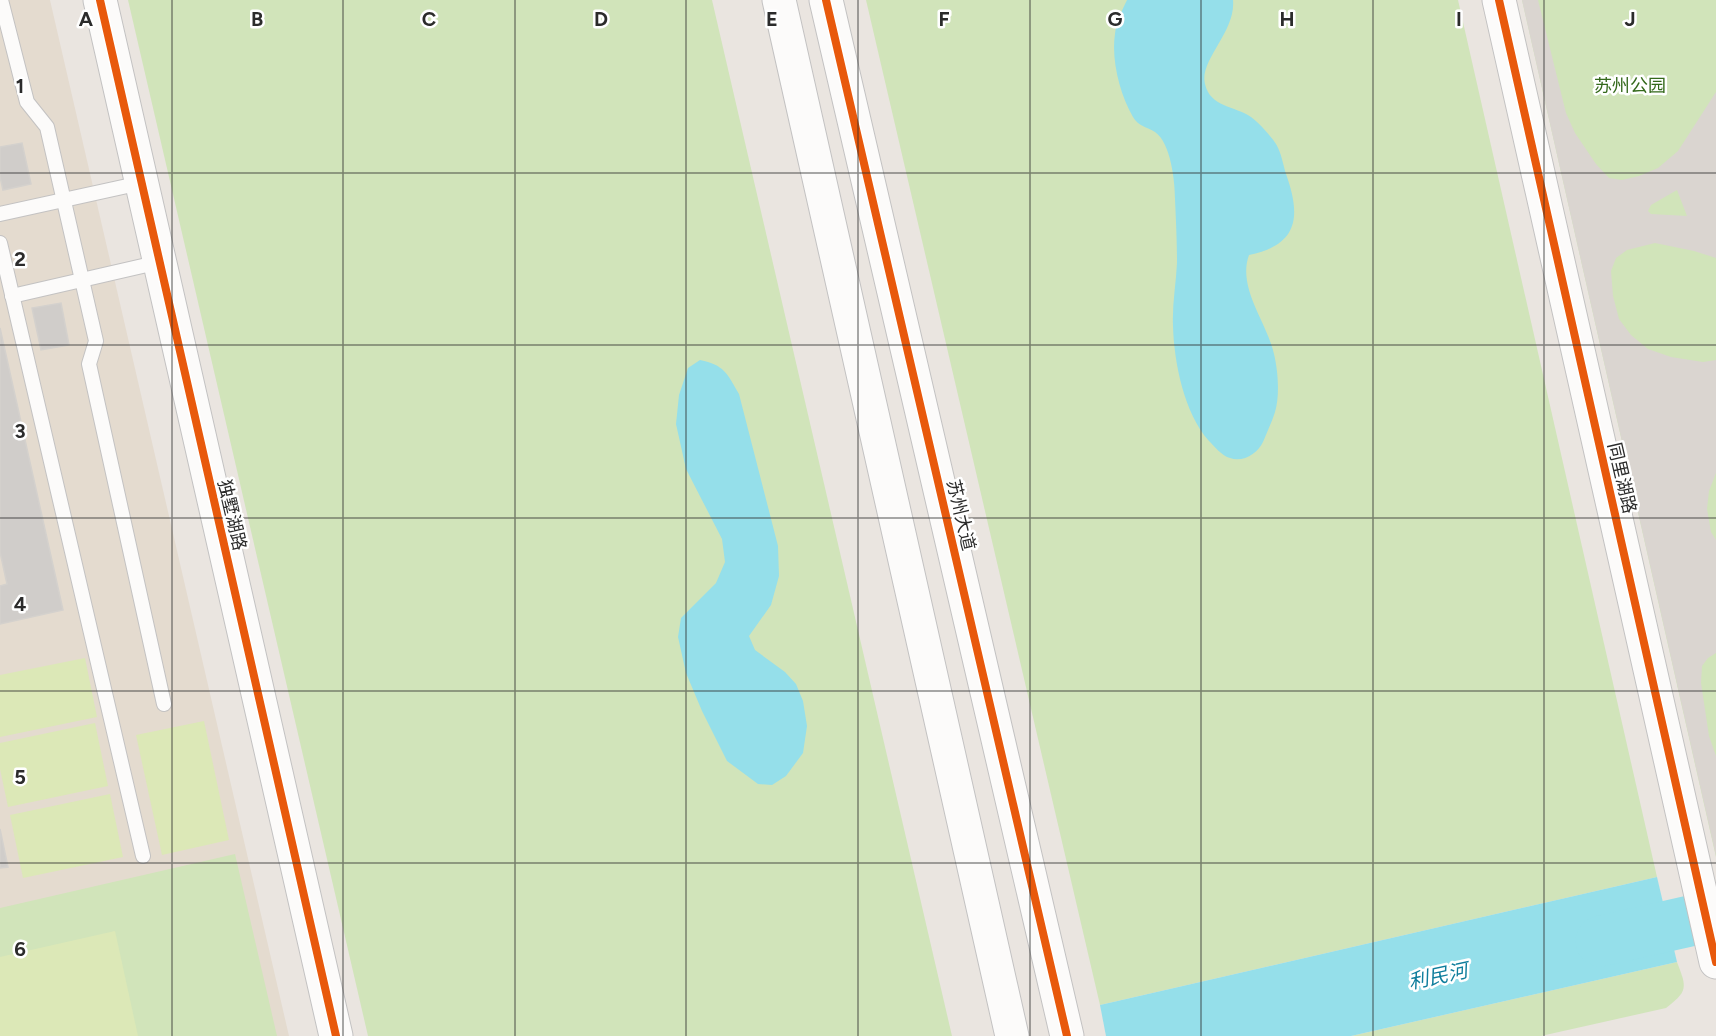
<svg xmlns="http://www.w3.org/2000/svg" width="1716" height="1036" font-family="Figtree,'Noto Sans SC',sans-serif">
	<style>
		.education { fill: #e4dbcf }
		.green { fill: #d1e4ba }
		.pitch { fill: #dce8b7 }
		.plaza { fill: #dad5d0; fill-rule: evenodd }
		.water { fill: #95dfea }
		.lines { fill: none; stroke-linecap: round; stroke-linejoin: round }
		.river { stroke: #95dfea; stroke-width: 51 }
		.building { fill: #d0cdca; stroke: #d4d1cd; stroke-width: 1.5 }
		.lane-casing { stroke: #c3c2c2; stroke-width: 16 }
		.secondary-casing { stroke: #c3c2c2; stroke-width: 35 }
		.lane { stroke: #fcfbfa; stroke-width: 14 }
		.secondary { stroke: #fcfbfa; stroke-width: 33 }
		.cycleway-casing { stroke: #fff; stroke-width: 11 }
		.cycleway { stroke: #e8590c; stroke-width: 8 }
		.grid { fill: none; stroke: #2b2b2b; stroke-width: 1.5; stroke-opacity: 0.55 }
		.labels { text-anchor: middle; stroke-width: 5; stroke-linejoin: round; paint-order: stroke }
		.park-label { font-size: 18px; fill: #34691b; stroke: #fff }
		.street-label { font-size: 18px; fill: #2b2b2b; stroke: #fff }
		.water-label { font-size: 20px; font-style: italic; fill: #0e7d9c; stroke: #fff }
		.grid-label { font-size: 20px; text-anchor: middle; font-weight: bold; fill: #2b2b2b; stroke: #fff; stroke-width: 5; stroke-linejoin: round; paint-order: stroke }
	</style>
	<rect width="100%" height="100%" fill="#eae5e0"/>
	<!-- education -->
	<polygon class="education" points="0,0 50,0 289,1036 0,1036"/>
	<!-- green -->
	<g class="green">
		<polygon points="128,0 712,0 952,1036 368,1036"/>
		<polygon points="866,0 1458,0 1657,877 1100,1005"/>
		<polygon points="1522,0 1716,0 1716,857"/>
		<polygon points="235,854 277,1036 0,1036 0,908"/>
		<path d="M1677,962C1687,988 1688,991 1666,1008L1541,1036H1351Z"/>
	</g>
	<!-- pitch -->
	<g class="pitch">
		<polygon points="85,658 97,717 0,737 0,675"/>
		<polygon points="204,721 229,840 162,855 136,735"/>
		<polygon points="95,723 108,786 8,807 0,769 0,743"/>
		<polygon points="110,794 123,857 23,878 10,815"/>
		<polygon points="115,931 138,1036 0,1036 0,957"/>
	</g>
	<!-- plaza -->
	<path class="plaza" d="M1522,0H1538L1566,113L1575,133L1596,164L1609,178L1622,180L1639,176L1658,168L1678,151L1716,92V258L1694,251L1655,243L1627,250L1616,258L1611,271L1613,296L1619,319L1631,335L1648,349L1671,357L1703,362L1716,360V473L1709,491L1707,509L1711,532L1716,540V653L1708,658L1702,666L1701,683L1709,736L1716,756V856ZM1677,190L1687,216L1651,214L1648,211L1651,205Z"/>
	<!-- water -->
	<g class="water">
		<path d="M1127,0H1233C1236,32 1199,60 1205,84C1210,107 1235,106 1251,117C1259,123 1270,135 1276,144C1281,152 1283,164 1286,174C1301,216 1299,245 1249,255C1237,288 1267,322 1274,354C1278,371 1280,395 1275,412C1272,422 1267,432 1263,442C1258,453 1243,463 1230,458C1222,456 1214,446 1209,441C1184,413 1174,362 1173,326C1172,305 1176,284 1177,263C1177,242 1176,221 1175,199C1175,182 1171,143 1155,132C1147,127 1138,126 1133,117C1120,95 1111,60 1115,34C1116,23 1122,10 1127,0Z"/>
		<path d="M700,360C724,365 727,373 739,394L778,546L779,576L771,605L749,636L755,650L785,672L796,684L803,701L807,726L803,753L786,776L772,785L758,784L727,761L702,711L686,673L678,637L681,618L716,583L725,562L722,539L686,469L676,424L679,395L688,368Z"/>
		<polygon points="1657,877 1677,962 1351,1036 1106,1036 1100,1005"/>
	</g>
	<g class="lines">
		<!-- river -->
		<polyline class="river" points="1601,941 1716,915"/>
	</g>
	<!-- building -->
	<g class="building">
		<polygon points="22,143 31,184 3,190 0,177 0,147"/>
		<polygon points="61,303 69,345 41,350 32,308"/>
		<polygon points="0,328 63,610 0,624 0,586 7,584 0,552"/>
		<polygon points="0,829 8,867 0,868"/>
	</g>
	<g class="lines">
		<defs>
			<g id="lane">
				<polyline points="1,0 27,102 47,127 96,341 89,364 164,704"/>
				<polyline points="0,214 141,183"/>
				<polyline points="0,243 143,856"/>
				<polyline points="12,296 160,262"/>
			</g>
			<g id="secondary">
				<polyline points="100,0 336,1036"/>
				<polyline points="779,0 1012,1036"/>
				<polyline points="826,0 1067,1036"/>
				<polyline points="1499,0 1716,962"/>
			</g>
		</defs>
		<!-- lane casing -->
		<use href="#lane" class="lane-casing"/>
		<!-- secondary casing -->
		<use href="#secondary" class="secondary-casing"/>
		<!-- lane -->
		<use href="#lane" class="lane"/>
		<!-- secondary -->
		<use href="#secondary" class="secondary"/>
		<defs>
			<g id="cycleway">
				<polyline points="100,0 336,1036"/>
				<polyline points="826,0 1067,1036"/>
				<polyline points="1499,0 1716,962"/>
			</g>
		</defs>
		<!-- cycleway casing -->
		<use href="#cycleway" class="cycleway-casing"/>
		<!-- cycleway -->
		<use href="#cycleway" class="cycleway"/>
	</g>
	<!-- grid -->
	<path class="grid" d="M172,0V1036M343,0V1036M515,0V1036M686,0V1036M858,0V1036M1030,0V1036M1201,0V1036M1373,0V1036M1544,0V1036M0,173H1716M0,345H1716M0,518H1716M0,691H1716M0,863H1716"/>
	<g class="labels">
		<!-- park labels -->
		<g class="park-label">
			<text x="1630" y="92">苏州公园</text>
		</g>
		<!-- street labels -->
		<g class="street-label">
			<text transform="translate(1622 478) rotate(77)" y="6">同里湖路</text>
			<text transform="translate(232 515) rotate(77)" y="6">独墅湖路</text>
			<text transform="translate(961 515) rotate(77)" y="6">苏州大道</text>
		</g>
		<!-- water labels -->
		<g class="water-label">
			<text transform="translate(1438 976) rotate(-12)" y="7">利民河</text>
		</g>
	</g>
	<g class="grid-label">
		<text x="86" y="26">A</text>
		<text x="257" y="26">B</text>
		<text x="429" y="26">C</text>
		<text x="601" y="26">D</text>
		<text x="772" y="26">E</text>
		<text x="944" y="26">F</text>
		<text x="1115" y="26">G</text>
		<text x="1287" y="26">H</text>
		<text x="1459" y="26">I</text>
		<text x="1630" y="26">J</text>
		<text x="20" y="93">1</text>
		<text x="20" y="266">2</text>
		<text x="20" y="438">3</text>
		<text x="20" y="611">4</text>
		<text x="20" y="784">5</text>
		<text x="20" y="956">6</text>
	</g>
</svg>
